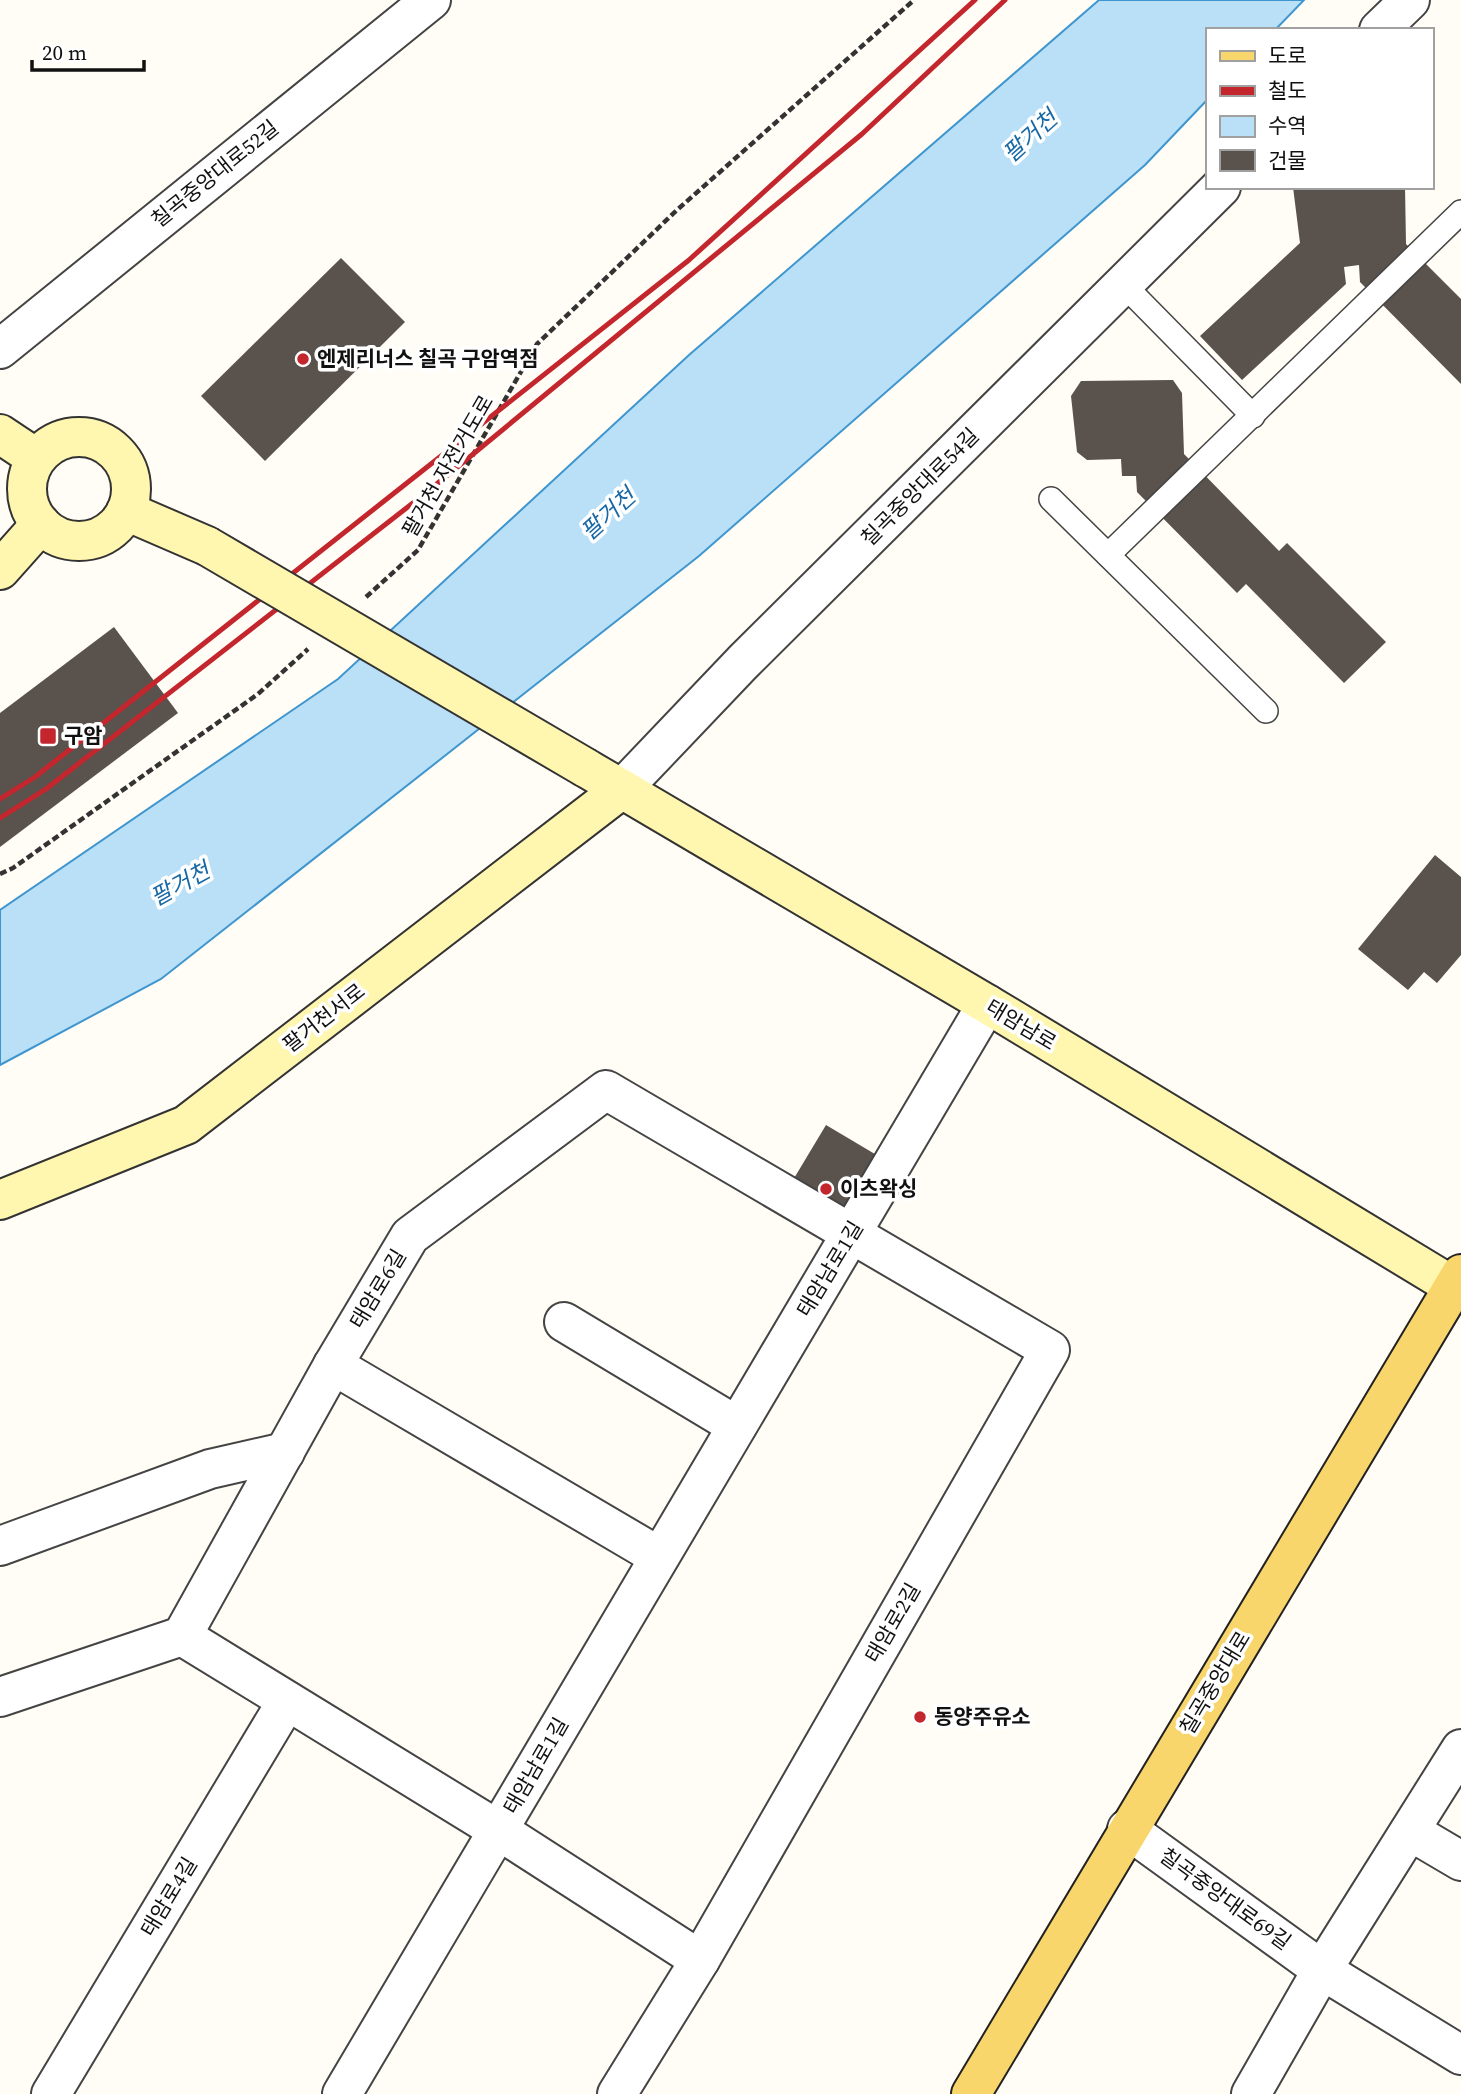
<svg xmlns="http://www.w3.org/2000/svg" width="1461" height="2094" font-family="'Source Serif 4','Noto Sans KR',serif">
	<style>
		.water { fill: #b9e0f7; stroke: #3f96cf; stroke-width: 2 }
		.building { fill: #5a524d }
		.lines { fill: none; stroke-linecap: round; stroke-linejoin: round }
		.lane-casing { stroke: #444; stroke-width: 26 }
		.street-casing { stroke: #444; stroke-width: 42 }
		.secondary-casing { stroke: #333; stroke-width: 42 }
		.primary-casing { stroke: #222; stroke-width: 42 }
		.path { stroke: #333; stroke-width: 4.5; stroke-dasharray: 7 3.5; stroke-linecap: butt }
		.lane { stroke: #fff; stroke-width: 23 }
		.street { stroke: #fff; stroke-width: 38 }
		.secondary { stroke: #fff6b0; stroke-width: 38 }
		.primary { stroke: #f9d66b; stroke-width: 38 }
		.rail { stroke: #c4262e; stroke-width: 5 }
		.secondary-bridge-casing { stroke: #333; stroke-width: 42; stroke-linecap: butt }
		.secondary-bridge { stroke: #fff6b0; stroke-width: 38 }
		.poi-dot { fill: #c4262e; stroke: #fff; stroke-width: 2.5 }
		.labels { text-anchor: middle; stroke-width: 7; stroke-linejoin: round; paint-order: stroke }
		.street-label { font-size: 21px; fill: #111; stroke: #fff }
		.poi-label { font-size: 21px; font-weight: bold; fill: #111; stroke: #fff; text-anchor: start }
		.water-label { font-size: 23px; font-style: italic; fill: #1768a6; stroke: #fff }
	</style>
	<rect width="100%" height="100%" fill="#fffdf5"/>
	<!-- water -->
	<polygon class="water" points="1099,0 1304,0 1275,30 1207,30 1207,100 1145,165 699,556 161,979 0,1065 0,910 338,679 689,355"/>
	<!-- building -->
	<g class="building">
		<polygon points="1293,187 1405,187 1406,244 1461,299 1461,384 1360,282 1359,265 1344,267 1346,284 1242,380 1200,336 1300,243"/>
		<polygon points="341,258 405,322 265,461 201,396"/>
		<polygon points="1173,380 1182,393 1184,454 1279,551 1287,543 1386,642 1344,683 1246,584 1237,593 1137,492 1136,476 1122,476 1121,459 1087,460 1077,452 1071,396 1081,381"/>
		<polygon points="114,627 178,713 0,847 0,713"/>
		<polygon points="1435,855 1461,877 1461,955 1437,983 1424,972 1408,990 1358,949"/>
		<polygon points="826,1125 885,1160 859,1205 834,1210 790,1185"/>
	</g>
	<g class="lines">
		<defs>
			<g id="lane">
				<polyline points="1124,285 1253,416"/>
				<polyline points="1051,499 1266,711"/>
				<polyline points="1108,555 1461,212"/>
			</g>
			<g id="street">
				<polyline points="1379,30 1410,0"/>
				<polyline points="0,349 431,0"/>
				<polyline points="622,789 743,662 1221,187"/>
				<polyline points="564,1322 737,1426"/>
				<polyline points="333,1365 658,1556"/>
				<polyline points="0,1546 210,1469 285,1452"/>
				<polyline points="182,1636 498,1830 700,1960"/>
				<polyline points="0,1697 182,1636 333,1365 410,1236 606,1090 1050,1350 700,1960 617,2094"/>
				<polyline points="1127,1829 1322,1970 1461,2055"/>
				<polyline points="1410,1831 1461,1861"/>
				<polyline points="51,2094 287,1701"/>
				<polyline points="342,2094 987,1004"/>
				<polyline points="1251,2094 1322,1970 1461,1749"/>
			</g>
			<g id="secondary">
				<polyline points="0,434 36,458"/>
				<circle cx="79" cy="489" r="52"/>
				<polyline points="126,511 207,546"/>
				<polyline points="0,570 41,524"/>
				<polyline points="586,768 987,1004 1461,1291"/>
				<polyline points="0,1200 186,1125 622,789"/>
			</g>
			<polyline id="primary" points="971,2094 1461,1274"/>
		</defs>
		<!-- lane casing -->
		<use href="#lane" class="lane-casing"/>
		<!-- street casing -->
		<use href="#street" class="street-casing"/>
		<!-- secondary casing -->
		<use href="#secondary" class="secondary-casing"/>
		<!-- primary casing -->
		<use href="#primary" class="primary-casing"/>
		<!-- path -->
		<g class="path">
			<polyline points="366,597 418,550 537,344 677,210 914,0"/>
			<polyline points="0,874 13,868 258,694 308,649"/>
		</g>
		<!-- lane -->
		<use href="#lane" class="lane"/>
		<!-- street -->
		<use href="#street" class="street"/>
		<!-- secondary -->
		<use href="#secondary" class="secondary"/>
		<!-- primary -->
		<use href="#primary" class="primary"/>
		<!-- rail -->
		<g class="rail">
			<polyline points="0,799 35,777 689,260 975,0"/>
			<polyline points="0,818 46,789 427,492 862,134 1005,0"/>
		</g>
		<defs>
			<polyline id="secondary-bridge" points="207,546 586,768"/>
		</defs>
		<!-- secondary-bridge casing -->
		<use href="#secondary-bridge" class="secondary-bridge-casing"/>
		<!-- secondary-bridge -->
		<use href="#secondary-bridge" class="secondary-bridge"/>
	</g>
	<!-- markers -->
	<g class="poi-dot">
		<circle cx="303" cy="359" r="7"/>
		<rect x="39" y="727" width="18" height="18" rx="3.5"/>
		<circle cx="826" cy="1189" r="7"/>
		<circle cx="920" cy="1717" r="7"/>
	</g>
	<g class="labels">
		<!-- street labels -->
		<g class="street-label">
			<text transform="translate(215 174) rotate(-39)" y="7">칠곡중앙대로52길</text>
			<text transform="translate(448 466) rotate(-60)" y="7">팔거천 자전거도로</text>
			<text transform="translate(920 487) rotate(-45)" y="7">칠곡중앙대로54길</text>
			<text transform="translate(324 1018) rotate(-38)" y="7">팔거천서로</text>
			<text transform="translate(1021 1025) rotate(31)" y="7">태암남로</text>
			<text transform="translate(830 1269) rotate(-59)" y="7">태암남로1길</text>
			<text transform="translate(378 1289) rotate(-59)" y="7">태암로6길</text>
			<text transform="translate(893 1623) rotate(-60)" y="7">태암로2길</text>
			<text transform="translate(1215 1683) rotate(-59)" y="7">칠곡중앙대로</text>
			<text transform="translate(536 1766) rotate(-60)" y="7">태암남로1길</text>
			<text transform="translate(169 1897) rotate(-59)" y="7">태암로4길</text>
			<text transform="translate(1225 1899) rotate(36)" y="7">칠곡중앙대로69길</text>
		</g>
		<!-- poi labels -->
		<g class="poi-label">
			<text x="317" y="366">엔제리너스 칠곡 구암역점</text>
			<text x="64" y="743">구암</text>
			<text x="840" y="1196">이츠왁싱</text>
			<text x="934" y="1724">동양주유소</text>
		</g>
		<!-- water labels -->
		<g class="water-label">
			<text transform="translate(1030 136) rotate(-42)" y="8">팔거천</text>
			<text transform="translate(608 514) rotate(-42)" y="8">팔거천</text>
			<text transform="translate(180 884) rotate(-29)" y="8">팔거천</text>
		</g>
	</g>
	<!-- legend -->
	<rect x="1206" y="28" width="228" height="161" fill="#ffffff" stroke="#a0a0a0" stroke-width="2"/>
	<rect x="1220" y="51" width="35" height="10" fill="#f9d66b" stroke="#a0a0a0" stroke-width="2"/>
	<text x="1268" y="63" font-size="21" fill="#111111">도로</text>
	<rect x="1220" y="86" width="35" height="10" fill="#c4262e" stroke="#a0a0a0" stroke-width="2"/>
	<text x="1268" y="98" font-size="21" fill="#111111">철도</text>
	<rect x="1220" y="116" width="35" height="21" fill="#b9e0f7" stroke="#a0a0a0" stroke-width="2"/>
	<text x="1268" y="133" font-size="21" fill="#111111">수역</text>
	<rect x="1220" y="150" width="35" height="21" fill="#5a524d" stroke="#a0a0a0" stroke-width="2"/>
	<text x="1268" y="168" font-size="21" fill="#111111">건물</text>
	<!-- scale -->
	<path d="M32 60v10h112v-10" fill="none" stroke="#111111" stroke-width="3.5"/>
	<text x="42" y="60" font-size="21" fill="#111111" stroke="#ffffff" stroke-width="5" paint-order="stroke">20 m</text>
</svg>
